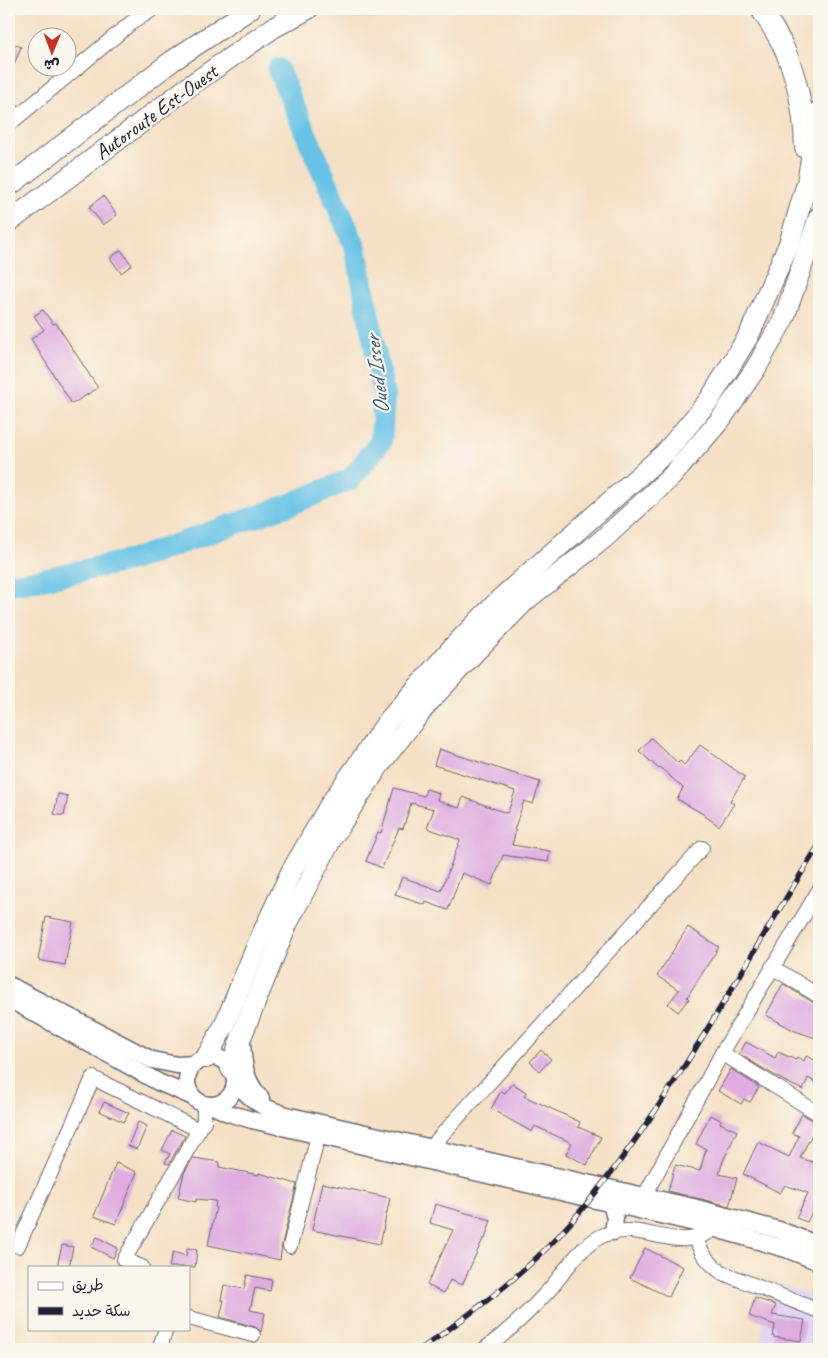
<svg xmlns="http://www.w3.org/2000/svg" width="828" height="1358" font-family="Caveat,'Playpen Sans Arabic',sans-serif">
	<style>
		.built { fill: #e0d4f4 }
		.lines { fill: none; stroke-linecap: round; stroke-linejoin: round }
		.river { stroke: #68c2e6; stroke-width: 22 }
		.building { fill: #deace0 }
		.minor-casing { stroke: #6c646b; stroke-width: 16 }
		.major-casing { stroke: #6c646b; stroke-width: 19 }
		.highway-casing { stroke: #6c646b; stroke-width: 22 }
		.minor { stroke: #fff; stroke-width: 14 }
		.major { stroke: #fff; stroke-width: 16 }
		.highway { stroke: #fff; stroke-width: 20 }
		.rail-casing { stroke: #22223b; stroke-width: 5.5 }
		.rail { stroke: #fbf7ec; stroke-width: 4; stroke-dasharray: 11; stroke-linecap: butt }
		.labels { text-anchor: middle; stroke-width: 4.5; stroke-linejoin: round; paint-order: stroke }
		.street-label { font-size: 21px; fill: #22223b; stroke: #fbf7ec }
		.water-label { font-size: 22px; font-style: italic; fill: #3a5a77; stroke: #fbf7ec }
	</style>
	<rect width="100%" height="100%" fill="#fbf7ec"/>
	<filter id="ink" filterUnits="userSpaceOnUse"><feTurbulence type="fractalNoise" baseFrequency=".02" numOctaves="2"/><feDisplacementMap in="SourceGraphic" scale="10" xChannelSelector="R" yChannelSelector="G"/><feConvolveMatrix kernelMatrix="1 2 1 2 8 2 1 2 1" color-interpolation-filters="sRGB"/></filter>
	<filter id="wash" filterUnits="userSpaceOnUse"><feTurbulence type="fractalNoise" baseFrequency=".0096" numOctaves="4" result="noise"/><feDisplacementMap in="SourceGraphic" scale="20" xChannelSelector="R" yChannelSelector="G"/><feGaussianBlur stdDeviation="1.12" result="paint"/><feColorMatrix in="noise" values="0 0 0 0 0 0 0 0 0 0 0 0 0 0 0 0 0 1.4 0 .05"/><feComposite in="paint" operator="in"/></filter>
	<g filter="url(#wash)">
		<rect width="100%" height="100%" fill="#f4e0c4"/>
		<!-- built -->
		<polygon class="built" points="779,1283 819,1300 819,1349 770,1349 760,1335"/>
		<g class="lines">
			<!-- river -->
			<polyline class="river" points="9,583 24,583 132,560 289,505 351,479 381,441 384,396 356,249 278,69"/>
		</g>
		<g id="blocks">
			<!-- building -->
			<g class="building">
				<polygon points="12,43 21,47 9,77 9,50"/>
				<polygon points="103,196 117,215 103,225 89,207"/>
				<polygon points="121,250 132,265 121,273 110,258"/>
				<polygon points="43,310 53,324 56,323 98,388 72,404 31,339 44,330 34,316"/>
				<polygon points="651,738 678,763 680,761 684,765 700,745 745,777 730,801 734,804 719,826 705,816 705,815 677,799 683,788 660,767 659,769 639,751"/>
				<polygon points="439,749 540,782 533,804 524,801 514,830 516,831 512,845 550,851 548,862 503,855 492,885 462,873 448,910 426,902 425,905 395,895 402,877 441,891 460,840 427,828 434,809 411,803 403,829 399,828 382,868 366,861 378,832 381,833 394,788 424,796 426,789 439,793 437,800 459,808 463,797 506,813 508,812 515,791 434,765"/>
				<polygon points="58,794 68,796 64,816 54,814"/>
				<polygon points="46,917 73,922 65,965 38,960"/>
				<polygon points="688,927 719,947 687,997 689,999 678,1012 668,1004 679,990 657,976"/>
				<polygon points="783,984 814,1003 819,1005 819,1039 795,1031 766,1015"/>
				<polygon points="746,1042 775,1058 778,1052 796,1060 797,1057 804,1061 806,1056 819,1062 819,1084 808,1078 803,1090 784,1081 739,1054"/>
				<polygon points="541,1050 551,1059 540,1071 530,1062"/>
				<polygon points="731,1069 759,1087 750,1102 744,1099 741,1104 718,1091"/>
				<polygon points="512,1083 526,1092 524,1096 580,1122 578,1127 601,1137 587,1165 566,1154 572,1143 535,1126 532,1132 491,1109 501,1091 505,1093"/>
				<polygon points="104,1102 129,1113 124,1122 99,1111"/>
				<polygon points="802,1114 818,1123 800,1158 819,1164 819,1203 817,1202 807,1222 796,1218 808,1193 785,1185 780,1193 743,1174 758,1142 789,1157 799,1136 792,1133"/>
				<polygon points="710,1115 721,1120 720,1123 737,1131 723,1161 719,1174 737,1178 729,1206 668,1191 675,1165 700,1171 706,1149 696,1144"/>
				<polygon points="138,1122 147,1126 137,1149 128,1146"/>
				<polygon points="172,1130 185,1136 169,1164 165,1163 170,1154 162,1150"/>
				<polygon points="193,1158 220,1162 219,1167 259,1175 259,1173 297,1184 282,1244 280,1260 208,1245 216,1207 215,1207 216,1201 196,1199 196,1202 178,1198 184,1173"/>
				<polygon points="116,1163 137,1172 116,1224 94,1216"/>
				<polygon points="322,1183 390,1198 380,1244 312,1230"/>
				<polygon points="435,1204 491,1220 485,1239 483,1239 462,1285 450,1280 444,1293 427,1285 453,1230 430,1223"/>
				<polygon points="97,1237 118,1248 113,1258 91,1247"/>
				<polygon points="62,1245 73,1247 69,1267 57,1267"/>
				<polygon points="187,1248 197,1250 195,1267 169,1267 173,1252 186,1256"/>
				<polygon points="645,1248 683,1267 669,1297 630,1278"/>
				<polygon points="247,1275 272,1280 270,1291 255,1288 250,1310 265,1313 261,1332 255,1327 220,1317 224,1300 221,1300 224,1285 244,1289"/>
				<polygon points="755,1298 776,1305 772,1315 805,1320 801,1341 773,1337 775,1325 749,1316"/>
			</g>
		</g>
	</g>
	<g filter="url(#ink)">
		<use href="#blocks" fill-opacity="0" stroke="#6c646b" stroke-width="1"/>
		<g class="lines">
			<defs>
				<g id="minor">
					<polyline points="9,124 131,23 153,9"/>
					<polyline points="772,967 819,996"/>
					<polyline points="722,1053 819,1114"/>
					<polyline points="430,1148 702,848"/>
					<polyline points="640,1204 722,1053 819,890"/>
					<path d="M696,1239C701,1254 709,1264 723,1273L819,1311"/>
					<polyline points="18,1246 93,1078 199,1130"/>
					<polyline points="290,1246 318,1136"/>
					<polyline points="142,1267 124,1260 204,1121 204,1104"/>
					<polyline points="189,1318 253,1335"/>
					<polyline points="159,1349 166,1329"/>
					<path d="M485,1349C509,1331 530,1311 550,1289C566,1270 581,1245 604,1235C645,1219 678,1257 715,1228"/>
				</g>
				<g id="major">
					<polyline points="9,985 152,1060 177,1065 194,1064"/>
					<polyline points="9,999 158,1082 191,1096"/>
					<path d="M242,1042C243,1063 245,1082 261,1098"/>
					<circle cx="211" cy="1081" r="24"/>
					<path d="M235,1081C253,1103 263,1108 290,1116L693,1207L779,1230L819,1245"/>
					<polyline points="211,1105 228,1113 252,1120 699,1224 786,1249 819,1262"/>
					<polyline points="611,1204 615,1218 613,1232"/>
				</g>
				<g id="highway">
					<path d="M761,9C768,21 777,33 783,46C798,78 804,113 805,148"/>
					<polyline points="9,186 172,61 250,9"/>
					<polyline points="9,222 191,85 273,28 308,9"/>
					<polyline points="206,1058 224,1026 258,943 291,872 331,803 388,721 452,648 501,598 665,453 710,399 749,335 789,244 807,183 819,111"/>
					<polyline points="231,1069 242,1035 287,924 333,836 380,764 427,704 477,650 525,601 602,540 671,477 721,419 756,368 784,318 819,217"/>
				</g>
			</defs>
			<!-- minor casing -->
			<use href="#minor" class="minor-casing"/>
			<!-- major casing -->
			<use href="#major" class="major-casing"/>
			<!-- highway casing -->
			<use href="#highway" class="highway-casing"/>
			<!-- minor -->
			<use href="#minor" class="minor"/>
			<!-- major -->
			<use href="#major" class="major"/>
			<!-- highway -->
			<use href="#highway" class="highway"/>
			<defs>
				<path id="rail" d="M421,1349C475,1311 529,1271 573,1220C670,1107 739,971 819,845"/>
			</defs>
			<!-- rail casing -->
			<use href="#rail" class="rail-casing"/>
			<!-- rail -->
			<use href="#rail" class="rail"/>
		</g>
	</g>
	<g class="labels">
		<!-- street labels -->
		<g class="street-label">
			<text transform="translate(156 112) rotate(-36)" y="7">Autoroute Est-Ouest</text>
		</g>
		<!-- water labels -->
		<g class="water-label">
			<text transform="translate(376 375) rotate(-97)" y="8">Oued Isser</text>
		</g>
	</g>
	<!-- margin -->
	<rect width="828" height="1358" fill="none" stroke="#fbf7ec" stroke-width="30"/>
	<!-- legend -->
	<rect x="28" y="1266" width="162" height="65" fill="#fbf7ec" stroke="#a4a2a5"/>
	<rect x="38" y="1282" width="25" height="8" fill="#ffffff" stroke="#a4a2a5"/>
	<text x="72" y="1290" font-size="15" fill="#22223b">طريق</text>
	<rect x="38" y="1307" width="25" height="8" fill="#22223b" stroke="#a4a2a5"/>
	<text x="72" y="1316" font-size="15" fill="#22223b">سكة حديد</text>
	<!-- north arrow -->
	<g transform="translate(52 52) rotate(181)"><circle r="24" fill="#fbf7ec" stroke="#a4a2a5"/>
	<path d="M0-4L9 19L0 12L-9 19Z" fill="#c8321e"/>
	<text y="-8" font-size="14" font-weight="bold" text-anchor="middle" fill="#22223b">ش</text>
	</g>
</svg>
